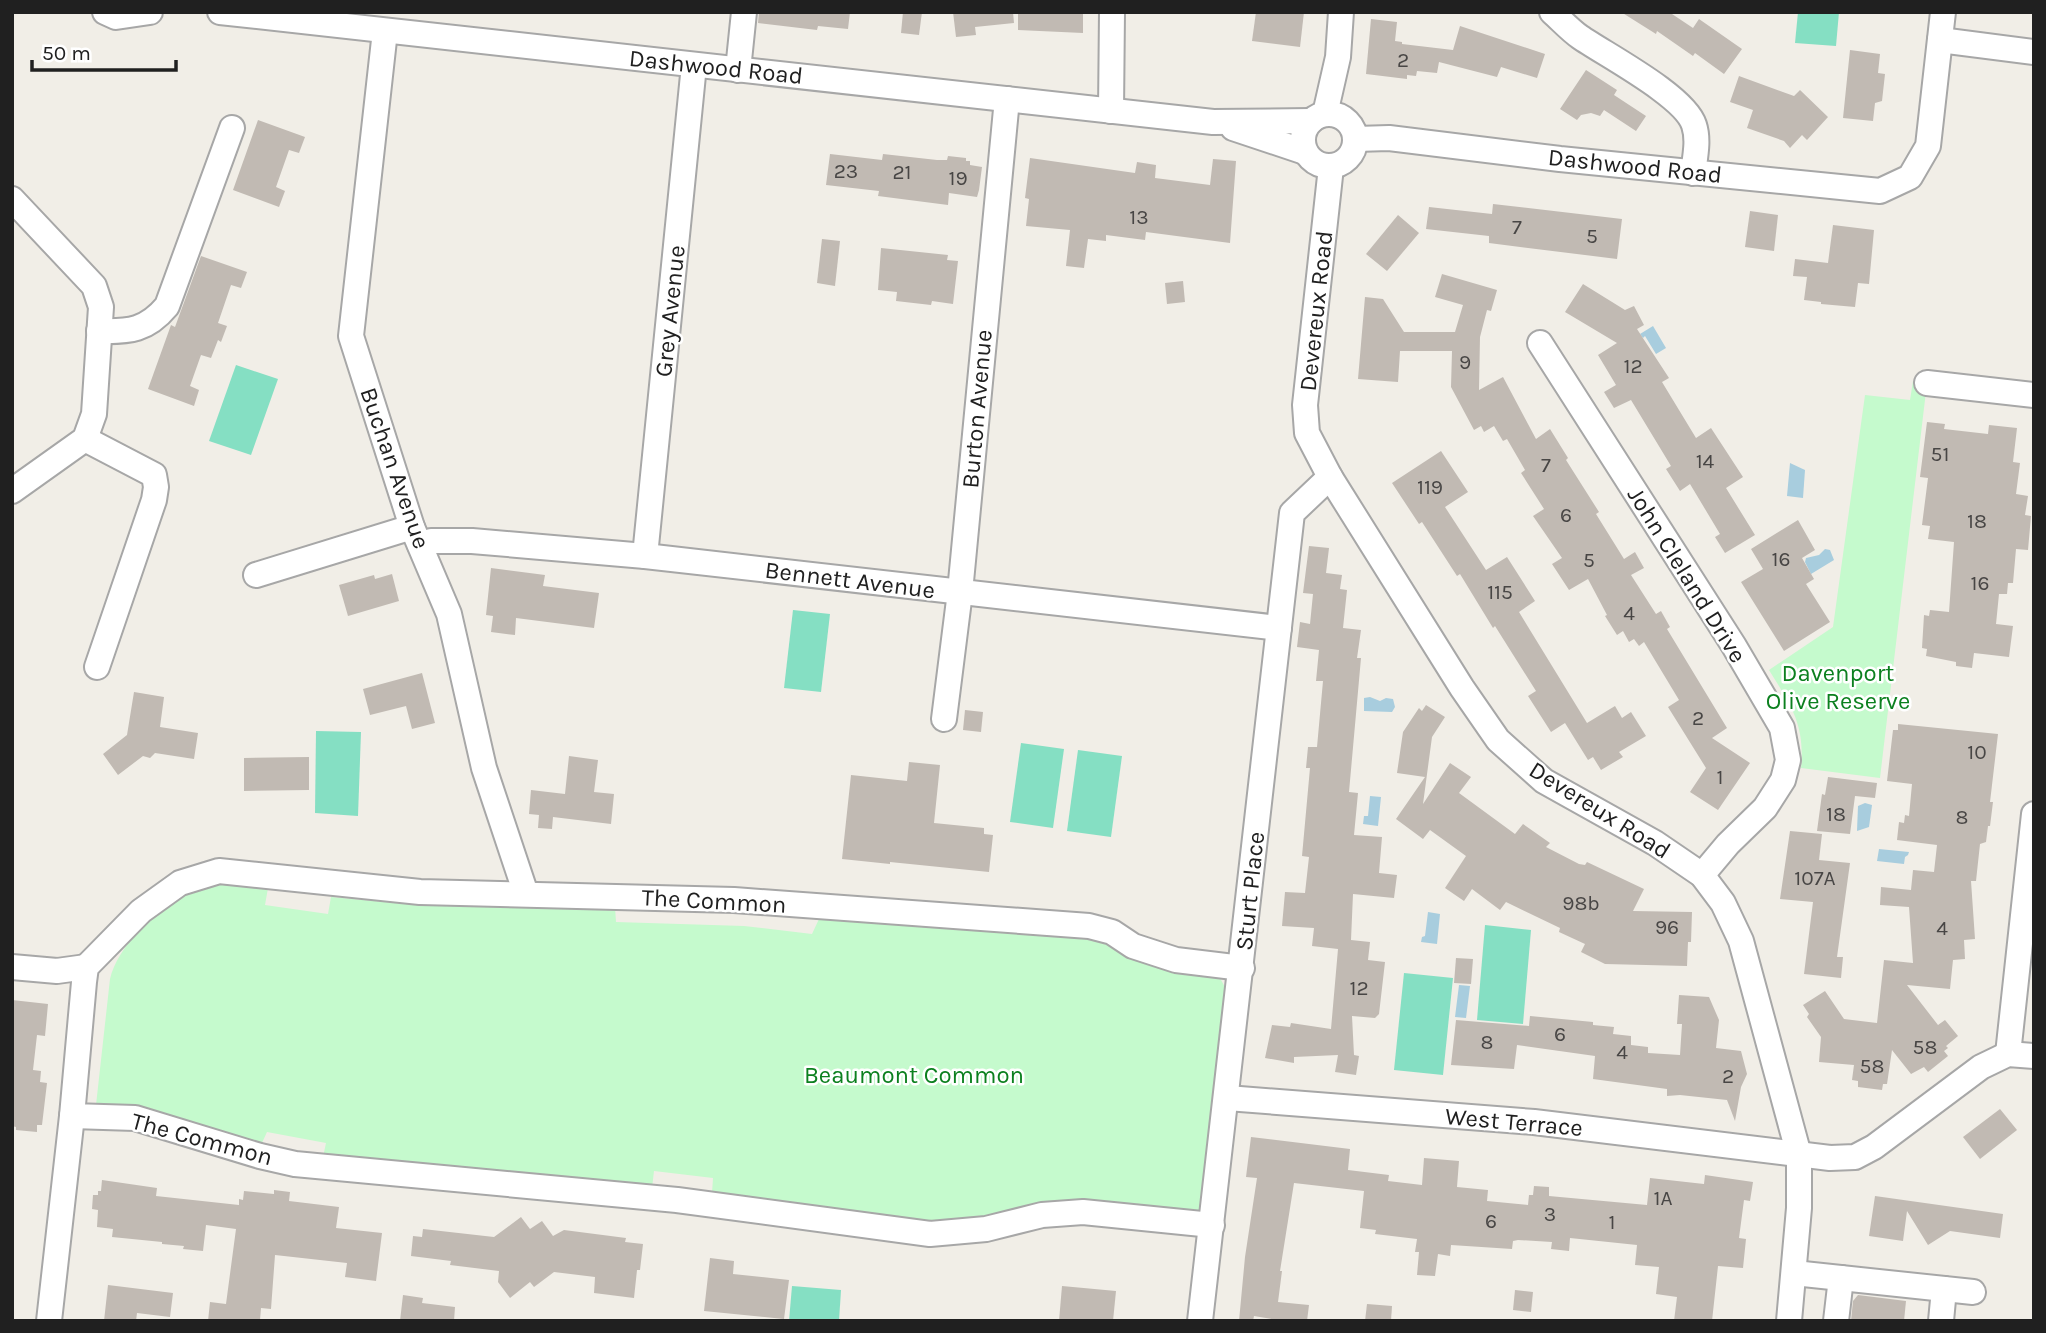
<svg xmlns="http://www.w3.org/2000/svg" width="2046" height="1333" font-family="Karla,sans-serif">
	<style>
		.park { fill: #c5facd }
		.pitch { fill: #85dfc3 }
		.water { fill: #a8cdde }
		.building { fill: #c1bab3 }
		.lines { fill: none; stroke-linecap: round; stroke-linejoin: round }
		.minor-casing { stroke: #a7a7a7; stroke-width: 28 }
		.minor { stroke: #fff; stroke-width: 24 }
		.labels { text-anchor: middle; stroke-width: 5; stroke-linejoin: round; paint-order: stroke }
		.number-label { font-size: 21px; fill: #484645 }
		.street-label { font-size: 24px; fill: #202020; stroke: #fff }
		.park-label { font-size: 24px; fill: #0c801f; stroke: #fff }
	</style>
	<rect width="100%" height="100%" fill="#f1eee7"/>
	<!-- park -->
	<g class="park">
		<path d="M1913,381L1927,383L1880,778L1801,768C1805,725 1792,707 1769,670L1833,627L1865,395L1910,400Z"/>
		<path d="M220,883L257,884L268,888L265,905L328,914L331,897L406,904L615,907L616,922L744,926L812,934L819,919L1087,937L1220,978L1227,991L1201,1221L980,1220L897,1223L712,1193L713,1178L654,1171L652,1188L323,1157L326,1143L267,1132L261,1145L96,1105L110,979C117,947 158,906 188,892C198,888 209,886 220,883Z"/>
	</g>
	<!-- pitch -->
	<g class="pitch">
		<polygon points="1798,12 1839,12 1836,46 1795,43"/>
		<polygon points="236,365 278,379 251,455 209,441"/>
		<polygon points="793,610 830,614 821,692 784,688"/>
		<polygon points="316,731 361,732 358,816 315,813"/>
		<polygon points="1021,743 1064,749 1053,828 1010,822"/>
		<polygon points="1078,750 1122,756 1111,837 1067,831"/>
		<polygon points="1485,925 1531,930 1523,1024 1477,1020"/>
		<polygon points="1404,973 1453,978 1443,1075 1394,1070"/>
		<polygon points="792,1286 841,1290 839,1321 789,1321"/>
	</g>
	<!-- water -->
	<g class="water">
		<polygon points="1653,326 1666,348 1656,354 1645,336 1643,338 1640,334"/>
		<polygon points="1790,463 1805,470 1803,498 1787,496"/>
		<polygon points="1825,549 1830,550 1834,560 1811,574 1805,562 1806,558 1819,555"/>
		<polygon points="1370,697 1380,701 1386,698 1393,699 1395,707 1392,712 1364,711 1364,698"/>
		<polygon points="1370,796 1381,797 1378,826 1363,824 1364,816 1368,816"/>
		<polygon points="1865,803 1872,805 1869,827 1857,831 1858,806"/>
		<polygon points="1879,849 1909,852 1908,855 1905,857 1904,864 1877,861"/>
		<polygon points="1428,912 1440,914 1437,944 1421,942 1422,937 1425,936"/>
		<polygon points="1459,985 1470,986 1466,1018 1455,1017"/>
	</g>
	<!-- building -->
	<g class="building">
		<polygon points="759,12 850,12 848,29 818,26 817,30 758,23"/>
		<polygon points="903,12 922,12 919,35 901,33"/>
		<polygon points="953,12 1013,12 1014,23 975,27 976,35 956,37"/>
		<polygon points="1018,12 1083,12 1083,33 1018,30"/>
		<polygon points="1256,12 1304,12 1300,47 1252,41"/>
		<polygon points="1621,12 1669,12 1693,28 1699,19 1742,49 1724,74 1695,53 1693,56 1657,31 1656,34"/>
		<polygon points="1371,19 1397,22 1395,41 1402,42 1402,44 1453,50 1460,26 1545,54 1537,78 1501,67 1497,77 1439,62 1437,73 1417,71 1416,76 1407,75 1407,79 1366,74"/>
		<polygon points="1850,50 1880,54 1878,73 1885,74 1882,101 1875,103 1873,121 1843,118"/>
		<polygon points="1586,70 1617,90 1614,95 1646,116 1636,131 1604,110 1600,116 1591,113 1581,115 1577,120 1560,109"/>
		<polygon points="1739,76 1794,96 1800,90 1828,117 1807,140 1802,135 1790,148 1784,141 1747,128 1753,110 1730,102"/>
		<polygon points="258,120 305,137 299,153 289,150 276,187 285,191 279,207 233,190"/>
		<polygon points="830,154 882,160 883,154 937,160 947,160 948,156 966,158 966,161 970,161 970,165 982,167 979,190 977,197 949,193 948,205 878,196 879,191 826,185"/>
		<polygon points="1030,158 1135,173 1137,162 1156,165 1155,178 1210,185 1213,159 1236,161 1230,243 1146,232 1145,240 1106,235 1106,241 1088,239 1084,268 1066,266 1070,230 1026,226 1029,199 1025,198"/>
		<polygon points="1493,204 1622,219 1617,259 1489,243 1489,236 1426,229 1429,207 1492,214"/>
		<polygon points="1750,211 1778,215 1774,251 1745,247"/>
		<polygon points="1398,215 1419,233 1387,271 1366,254"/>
		<polygon points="1833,225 1874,230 1869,284 1858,283 1855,307 1821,304 1821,302 1804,300 1807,277 1793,276 1795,259 1828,263"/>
		<polygon points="822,239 840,241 835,286 817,283"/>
		<polygon points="881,248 948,255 947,260 958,261 953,304 932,301 931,305 896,301 897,292 878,290"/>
		<polygon points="201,256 247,272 241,288 231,285 218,323 227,326 221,342 218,340 211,358 201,355 190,386 199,390 194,406 148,389 171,325 175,327"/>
		<polygon points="1442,274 1497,290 1491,311 1487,310 1480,337 1479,390 1503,377 1536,439 1550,429 1568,458 1566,460 1599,512 1596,514 1624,559 1635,552 1644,568 1631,575 1656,614 1661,611 1670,627 1667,629 1727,728 1712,738 1750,763 1718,810 1690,792 1706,768 1668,707 1679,700 1644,642 1639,646 1634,639 1629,642 1623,631 1617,635 1605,616 1607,615 1588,579 1569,590 1552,564 1562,558 1533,516 1544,509 1521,473 1525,470 1507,439 1503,441 1494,426 1484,432 1481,426 1474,430 1451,387 1452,351 1400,351 1398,382 1358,379 1365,297 1383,299 1404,332 1455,332 1463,305 1435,297"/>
		<polygon points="1183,281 1185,302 1167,304 1165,283"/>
		<polygon points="1583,284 1625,310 1634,306 1644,325 1637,329 1669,378 1662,382 1696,438 1711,428 1743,477 1726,488 1755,535 1725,553 1715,537 1720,534 1690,484 1680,491 1666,469 1671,466 1631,400 1614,408 1604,392 1616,385 1598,355 1617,343 1565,312"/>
		<polygon points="1927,422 1945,424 1944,429 1988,434 1989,425 2017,428 2013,462 2020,463 2016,494 2028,496 2025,515 2031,516 2028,550 2016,549 2013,583 2008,583 2007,594 1999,594 1996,624 2013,626 2009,657 1974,653 1972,668 1956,666 1956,662 1926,656 1927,649 1922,648 1924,615 1929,616 1930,610 1949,612 1954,542 1928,539 1930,526 1922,525 1928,478 1920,477"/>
		<polygon points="1441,451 1468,492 1445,507 1486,570 1507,557 1535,601 1519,612 1587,723 1615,706 1622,718 1631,712 1646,736 1619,752 1623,757 1601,770 1593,757 1588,760 1565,723 1551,732 1528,696 1536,691 1495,626 1493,628 1460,574 1457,576 1422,522 1419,524 1392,483"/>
		<polygon points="1798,520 1815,550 1802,558 1814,579 1806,584 1830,622 1784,651 1741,582 1763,569 1751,549"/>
		<polygon points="1309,546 1329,548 1326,573 1342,575 1340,589 1347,590 1343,628 1361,630 1357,658 1361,658 1349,792 1358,793 1354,835 1382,837 1379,873 1397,875 1394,898 1353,894 1351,940 1370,942 1368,960 1385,962 1379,1014 1375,1018 1352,1016 1354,1055 1359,1056 1356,1075 1335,1072 1338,1055 1294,1057 1294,1063 1265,1058 1272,1025 1290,1027 1291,1023 1331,1029 1338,949 1312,946 1314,928 1282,926 1285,892 1305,893 1309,857 1302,856 1310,768 1306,768 1308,747 1317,747 1323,681 1316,681 1319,650 1297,647 1300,622 1310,624 1313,594 1303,593"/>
		<polygon points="491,568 545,575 543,586 599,593 594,628 516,618 515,635 491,632 493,616 486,615"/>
		<polygon points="392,574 399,601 348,616 339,585 374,575 375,579"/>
		<polygon points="422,673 435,723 412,729 406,706 370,715 363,689"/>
		<polygon points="134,692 164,697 160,727 198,733 194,759 155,753 150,758 143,756 118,775 103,754 127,735"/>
		<polygon points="1426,705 1445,717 1432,737 1423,804 1450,763 1471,777 1459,793 1515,834 1523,824 1550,843 1546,847 1579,864 1585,865 1587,862 1644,889 1633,911 1692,912 1691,942 1688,942 1687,966 1605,964 1581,952 1585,944 1559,932 1560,928 1506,902 1500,910 1472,889 1464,901 1445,888 1466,856 1430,830 1423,839 1396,819 1425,777 1397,773 1403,732 1419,708 1422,711"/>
		<polygon points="965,710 983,712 981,732 963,730"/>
		<polygon points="1898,724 1998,734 1990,802 1993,802 1990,826 1988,826 1986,842 1980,844 1976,881 1971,881 1975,939 1964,940 1965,959 1953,960 1950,989 1907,985 1938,1025 1945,1020 1958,1036 1946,1046 1948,1048 1944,1051 1948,1056 1928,1072 1924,1067 1911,1074 1892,1050 1887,1084 1883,1084 1882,1090 1858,1087 1858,1081 1852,1080 1854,1065 1819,1062 1821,1037 1807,1017 1809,1014 1803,1005 1825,991 1844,1019 1877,1023 1884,960 1913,963 1909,907 1880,905 1881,887 1911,890 1913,870 1934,872 1937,845 1897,840 1899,822 1904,823 1905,815 1909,816 1912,784 1887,781 1893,730 1898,730"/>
		<polygon points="569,756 598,760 594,792 614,794 611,824 553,817 552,829 538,828 539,815 529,814 531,790 565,794"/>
		<polygon points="309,757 309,790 244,791 244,758"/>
		<polygon points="909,762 940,765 934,823 984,828 984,834 993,835 989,872 890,862 890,864 842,859 851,775 907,781"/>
		<polygon points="1828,777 1877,783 1875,798 1855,796 1850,834 1817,831 1822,794 1825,795"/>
		<polygon points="1790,831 1822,834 1819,860 1850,863 1837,957 1843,957 1841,978 1804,974 1813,902 1780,899"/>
		<polygon points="1456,958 1473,959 1471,984 1454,983"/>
		<polygon points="1679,995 1709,997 1719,1020 1716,1048 1741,1051 1747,1074 1741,1087 1735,1121 1727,1100 1680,1095 1667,1096 1667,1089 1593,1079 1595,1056 1517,1045 1514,1069 1451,1065 1456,1020 1529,1026 1530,1016 1593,1022 1593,1025 1614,1027 1613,1034 1631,1036 1631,1045 1648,1047 1648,1053 1680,1055 1682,1024 1677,1024"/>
		<polygon points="12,1000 48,1004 45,1036 37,1035 33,1070 41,1071 40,1082 47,1083 42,1125 37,1125 37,1132 16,1130 16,1127 12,1126"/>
		<polygon points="2000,1109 2017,1130 1980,1159 1963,1137"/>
		<polygon points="1251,1137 1350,1149 1348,1170 1389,1175 1388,1181 1422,1185 1424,1158 1459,1161 1457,1187 1488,1190 1487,1201 1528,1205 1529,1195 1533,1195 1534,1186 1549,1187 1549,1196 1647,1205 1650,1178 1704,1184 1705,1175 1753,1182 1750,1201 1744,1200 1739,1238 1746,1239 1743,1268 1718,1266 1712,1321 1674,1321 1677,1297 1656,1294 1659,1267 1635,1265 1637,1245 1570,1238 1569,1251 1551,1249 1552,1242 1518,1240 1513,1241 1512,1249 1451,1245 1450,1256 1438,1254 1435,1276 1417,1275 1419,1252 1415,1252 1417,1239 1375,1234 1376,1230 1360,1228 1364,1191 1294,1183 1280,1271 1282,1271 1278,1302 1309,1305 1307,1321 1284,1321 1254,1316 1253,1321 1239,1321 1245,1257 1257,1178 1246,1177"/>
		<polygon points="102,1180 157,1188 156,1196 239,1205 239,1199 243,1200 244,1191 274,1194 274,1190 290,1192 289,1201 339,1207 336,1228 382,1233 376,1281 345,1277 347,1263 275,1255 271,1309 261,1308 260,1320 208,1321 210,1302 226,1304 236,1229 206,1225 203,1251 183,1249 184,1246 162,1244 162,1242 112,1237 113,1229 97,1227 98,1210 92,1209 93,1195 98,1195 98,1191 101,1191"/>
		<polygon points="1875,1196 2003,1214 2000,1238 1950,1231 1928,1245 1907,1211 1903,1241 1869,1236"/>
		<polygon points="521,1217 530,1229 542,1221 553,1236 564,1230 626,1238 625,1242 643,1244 640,1270 637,1270 634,1298 594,1293 595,1277 554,1272 534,1287 530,1282 510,1298 498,1282 499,1271 450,1265 451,1261 411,1256 413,1236 422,1237 423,1229 494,1237"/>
		<polygon points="710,1258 734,1261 733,1274 789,1280 784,1319 704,1311"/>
		<polygon points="108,1285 173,1293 170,1317 137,1313 136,1321 104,1321"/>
		<polygon points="1062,1286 1116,1291 1113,1321 1059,1321"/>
		<polygon points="1515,1290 1533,1292 1531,1312 1513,1310"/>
		<polygon points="403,1295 423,1298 422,1303 455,1307 454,1321 400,1321"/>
		<polygon points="1858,1295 1906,1301 1904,1321 1851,1321 1853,1301"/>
		<polygon points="1367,1304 1392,1306 1391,1321 1365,1321"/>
	</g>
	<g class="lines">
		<defs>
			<g id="minor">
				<polyline points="105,12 116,17 150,12"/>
				<polyline points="220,12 1213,122 1311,121"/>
				<path d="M1552,12C1561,20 1570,30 1580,37C1606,55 1685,96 1694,125C1699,140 1695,157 1693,173"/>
				<polyline points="385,31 351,336 412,527 449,614 484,768 526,894"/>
				<polyline points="1940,40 2034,52"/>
				<polyline points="738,70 744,12"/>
				<polyline points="1111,111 1112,12"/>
				<circle cx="1329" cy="140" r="26"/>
				<polyline points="1325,114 1338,57 1341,12"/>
				<polyline points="1233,128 1305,152"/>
				<polyline points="1356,139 1389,138 1560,159 1880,191 1910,177 1928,146 1943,12"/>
				<polyline points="1331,167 1305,405 1307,433 1330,477 1462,688 1498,740 1544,781 1655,843 1702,875 1723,903 1741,941 1799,1155 1799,1208 1789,1321"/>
				<polyline points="12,199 94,286 101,307 94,414 85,439 12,491"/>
				<path d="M99,331C130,332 147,330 167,306L232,128"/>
				<polyline points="1540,343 1734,646 1782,728 1788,760 1783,780 1765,808 1728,844 1702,875"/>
				<polyline points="1927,383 2034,395"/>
				<polyline points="85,439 154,475 156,487 154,500 97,667"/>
				<polyline points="420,545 431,541 472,541 645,556 1279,628"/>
				<polyline points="645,556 694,65"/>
				<polyline points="256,575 412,527"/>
				<polyline points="944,719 960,592 1007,99"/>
				<polyline points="12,967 57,971 86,967"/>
				<polyline points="2008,1054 2034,814"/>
				<polyline points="1227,1098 1534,1122 1830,1158 1855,1157 1874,1147 1981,1067 2008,1054 2034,1056"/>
				<polyline points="1212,1225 1083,1212 1042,1215 986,1229 930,1234 677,1200 295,1164 260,1156 135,1118 72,1116 84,982 86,967 141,911 180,883 219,871 420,892 734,900 1089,926 1112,932 1133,946 1176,960 1242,968"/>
				<polyline points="1794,1273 1973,1292"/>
				<polyline points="49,1321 72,1116"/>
				<polyline points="1200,1321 1292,513 1330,477"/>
				<polyline points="1836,1321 1841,1278"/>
				<polyline points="1941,1321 1944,1289"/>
			</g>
		</defs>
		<!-- minor casing -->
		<use href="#minor" class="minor-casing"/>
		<!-- minor -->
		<use href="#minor" class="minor"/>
	</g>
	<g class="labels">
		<!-- number labels -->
		<g class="number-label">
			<text x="1403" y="67">2</text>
			<text x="846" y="178">23</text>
			<text x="902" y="179">21</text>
			<text x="958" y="185">19</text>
			<text x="1139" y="224">13</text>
			<text x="1517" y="234">7</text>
			<text x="1592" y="243">5</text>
			<text x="1465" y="369">9</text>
			<text x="1633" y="373">12</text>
			<text x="1940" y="461">51</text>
			<text x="1705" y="468">14</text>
			<text x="1546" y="472">7</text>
			<text x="1430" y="494">119</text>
			<text x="1566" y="522">6</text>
			<text x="1977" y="528">18</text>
			<text x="1781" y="566">16</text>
			<text x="1589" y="567">5</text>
			<text x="1980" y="590">16</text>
			<text x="1500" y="599">115</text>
			<text x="1629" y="620">4</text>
			<text x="1698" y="725">2</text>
			<text x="1977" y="759">10</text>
			<text x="1720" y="784">1</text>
			<text x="1836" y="821">18</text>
			<text x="1962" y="824">8</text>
			<text x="1815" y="885">107A</text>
			<text x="1581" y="910">98b</text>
			<text x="1667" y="934">96</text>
			<text x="1942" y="935">4</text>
			<text x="1359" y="995">12</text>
			<text x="1560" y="1041">6</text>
			<text x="1487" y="1049">8</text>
			<text x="1925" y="1054">58</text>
			<text x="1622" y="1059">4</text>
			<text x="1872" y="1073">58</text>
			<text x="1728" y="1083">2</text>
			<text x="1663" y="1205">1A</text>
			<text x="1550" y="1221">3</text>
			<text x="1491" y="1228">6</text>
			<text x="1612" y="1229">1</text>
		</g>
		<!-- street labels -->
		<g class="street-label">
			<text transform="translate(716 67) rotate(6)" y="8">Dashwood Road</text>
			<text transform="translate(1635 166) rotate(6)" y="8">Dashwood Road</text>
			<text transform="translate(670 311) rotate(-84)" y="8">Grey Avenue</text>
			<text transform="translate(1316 311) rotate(-84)" y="8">Devereux Road</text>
			<text transform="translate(977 409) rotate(-85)" y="8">Burton Avenue</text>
			<text transform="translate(395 468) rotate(71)" y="8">Buchan Avenue</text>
			<text transform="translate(1687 575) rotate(58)" y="8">John Cleland Drive</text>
			<text transform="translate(850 580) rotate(7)" y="8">Bennett Avenue</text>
			<text transform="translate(1600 810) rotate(32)" y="8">Devereux Road</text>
			<text transform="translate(1250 891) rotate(-84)" y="8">Sturt Place</text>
			<text transform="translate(714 901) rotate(3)" y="8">The Common</text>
			<text transform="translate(1514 1122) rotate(5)" y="8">West Terrace</text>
			<text transform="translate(202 1139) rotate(15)" y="8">The Common</text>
		</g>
		<!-- park labels -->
		<g class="park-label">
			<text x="1838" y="681">Davenport<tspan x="1838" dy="28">Olive Reserve</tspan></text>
			<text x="914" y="1083">Beaumont Common</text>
		</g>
	</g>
	<!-- border -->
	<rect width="2046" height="1333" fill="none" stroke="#202020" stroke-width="28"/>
	<!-- scale -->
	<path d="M32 60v10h144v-10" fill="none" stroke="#202020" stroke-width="3.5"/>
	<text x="42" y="60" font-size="21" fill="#202020" stroke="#ffffff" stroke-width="5" paint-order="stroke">50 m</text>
</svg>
